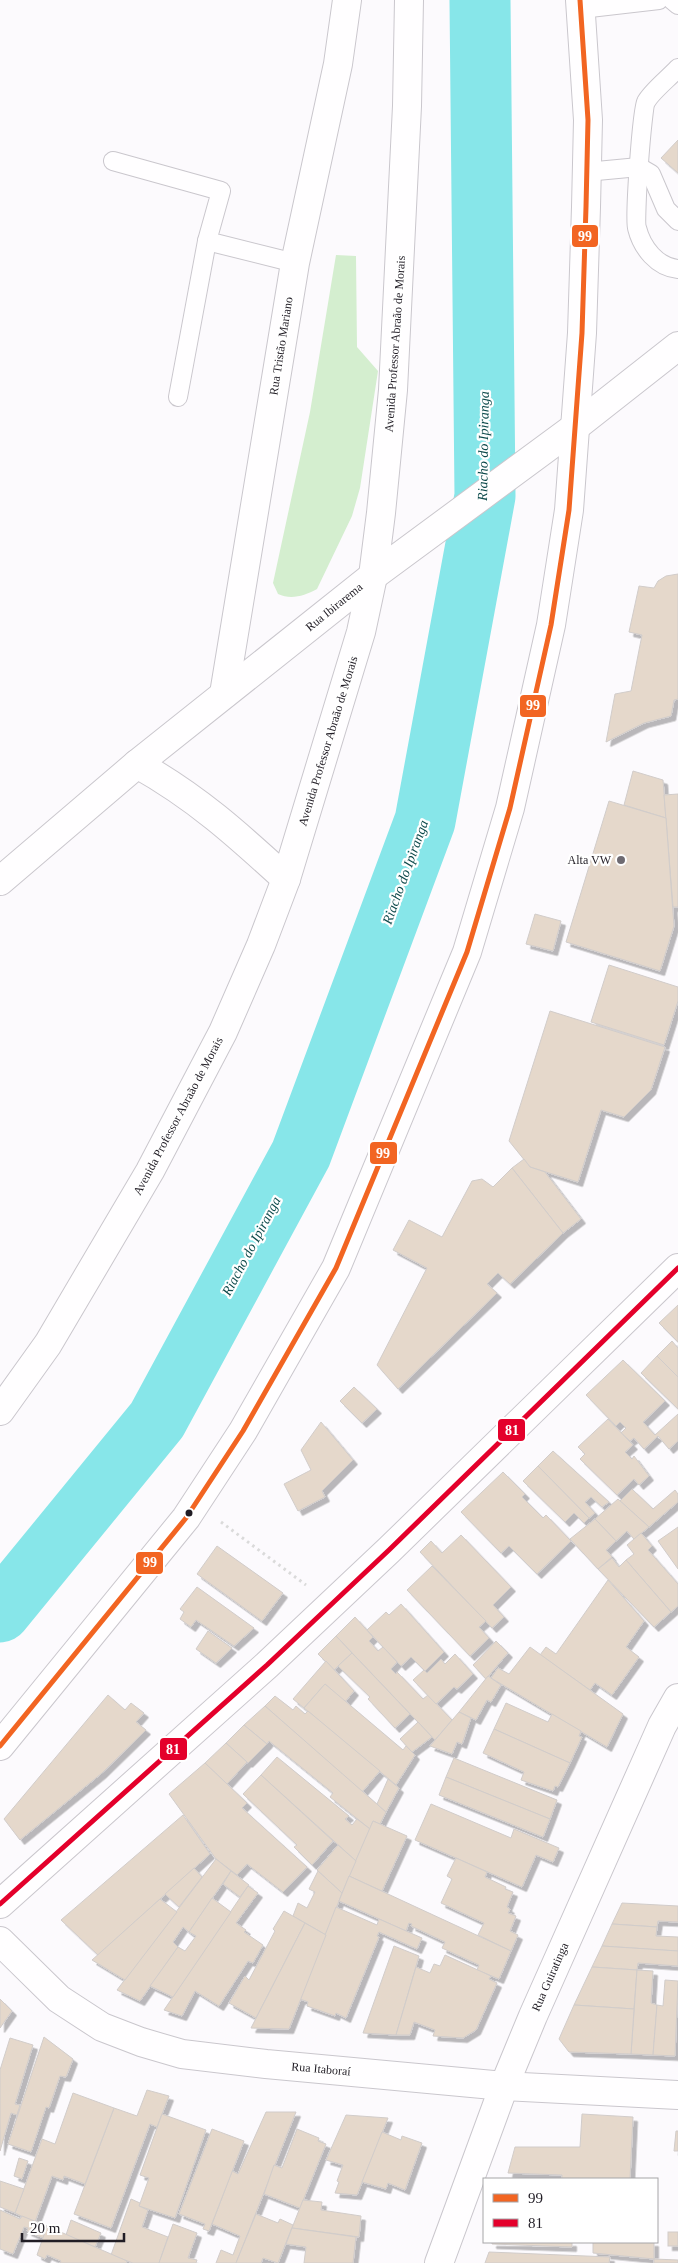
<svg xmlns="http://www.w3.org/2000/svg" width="678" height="2263" font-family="'Times New Roman',serif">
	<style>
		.green { fill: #d4eecf }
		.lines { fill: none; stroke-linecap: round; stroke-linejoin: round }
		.river { stroke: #87e6e9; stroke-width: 61 }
		.building { fill: #e5d8cb; stroke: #d1ccca; filter: url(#shadow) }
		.lane-casing { stroke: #cac7cd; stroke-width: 20 }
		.street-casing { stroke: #cac7cd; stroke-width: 30 }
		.primary-casing { stroke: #cac7cd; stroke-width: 30 }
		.path { stroke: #dadada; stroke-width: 3; stroke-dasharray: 2.5 4; stroke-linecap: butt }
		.lane { stroke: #fffeff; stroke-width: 18 }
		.street { stroke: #fffeff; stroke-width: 28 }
		.primary { stroke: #fffeff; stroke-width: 28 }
		.bus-1-casing { stroke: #fff; stroke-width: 9 }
		.bus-2-casing { stroke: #fff; stroke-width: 9 }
		.bus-1 { stroke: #f26522; stroke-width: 5 }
		.bus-2 { stroke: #e4002b; stroke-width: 5 }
		.poi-dot { fill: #6e6a71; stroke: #fff; stroke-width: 2 }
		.bus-dot { fill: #211d25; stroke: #fff; stroke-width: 2 }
		.labels { text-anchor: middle; stroke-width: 4.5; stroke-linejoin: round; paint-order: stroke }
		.street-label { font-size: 12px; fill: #211d25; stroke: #fff }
		.poi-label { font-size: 12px; fill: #211d25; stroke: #fff; text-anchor: end }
		.water-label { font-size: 14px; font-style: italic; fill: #0d4a4b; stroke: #fff }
		.line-badge { stroke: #fff; stroke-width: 2 }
		.badge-label { font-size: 14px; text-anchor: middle; font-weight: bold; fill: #fff }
	</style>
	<defs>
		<filter id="shadow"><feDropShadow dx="4.5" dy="4.5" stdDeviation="0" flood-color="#0004"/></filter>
	</defs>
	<rect width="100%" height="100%" fill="#fcfafd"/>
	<!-- green -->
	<path class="green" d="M336,255L356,256L357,347L378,371L360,488L352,516L317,589C304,596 291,600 278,594L273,583L310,412Z"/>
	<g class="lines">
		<!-- river -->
		<polyline class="river" points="0,1612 157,1420 301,1154 425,821 485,496 480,0"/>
	</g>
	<!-- building -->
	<g class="building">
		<polygon points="678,140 678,173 661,158"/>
		<polygon points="678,574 678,699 674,700 671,716 644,723 606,742 615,694 631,691 642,635 629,632 639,586 654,588 658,581 666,576"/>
		<polygon points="633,771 663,780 666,818 624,805"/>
		<polygon points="678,794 678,907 673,907 664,795"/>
		<polygon points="609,801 666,818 674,926 660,971 566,942"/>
		<polygon points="535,914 561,921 553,951 526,944"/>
		<polygon points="609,965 678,987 678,1001 664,1045 591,1022"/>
		<polygon points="550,1011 665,1047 651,1090 624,1117 601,1110 578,1182 530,1167 509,1141"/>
		<polygon points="524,1159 530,1167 545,1172 581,1219 563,1233 512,1168"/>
		<polygon points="512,1168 563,1233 510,1284 498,1273 487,1284 497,1293 398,1389 377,1365 427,1268 393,1250 409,1220 442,1237 472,1181 482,1179 493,1187"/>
		<polygon points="678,1305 678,1342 659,1323"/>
		<polygon points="672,1341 678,1348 678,1377 657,1356"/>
		<polygon points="657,1356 678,1377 678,1409 641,1373"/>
		<polygon points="623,1360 665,1401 643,1422 655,1435 678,1414 678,1441 669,1449 658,1436 644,1449 634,1438 630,1441 621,1433 626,1428 620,1422 616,1426 586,1395"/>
		<polygon points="354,1387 377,1409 362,1423 340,1401"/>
		<polygon points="608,1419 633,1445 625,1452 632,1459 634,1456 649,1476 639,1485 634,1479 617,1495 580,1459 585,1454 578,1447"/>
		<polygon points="321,1422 353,1460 322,1491 325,1497 298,1511 284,1484 311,1470 301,1450"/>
		<polygon points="553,1451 609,1502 602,1507 591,1497 585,1502 595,1513 589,1518 538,1466"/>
		<polygon points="538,1466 589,1518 584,1523 574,1513 565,1522 523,1481"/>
		<polygon points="503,1472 525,1494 522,1497 543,1518 546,1515 571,1541 537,1574 509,1546 501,1553 461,1512"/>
		<polygon points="632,1489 653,1509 675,1490 678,1494 678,1502 649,1527 620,1501"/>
		<polygon points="618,1499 649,1527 634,1539 627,1531 616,1541 595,1519"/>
		<polygon points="595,1519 616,1541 606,1550 612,1557 598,1569 570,1539"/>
		<polygon points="678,1527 678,1569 658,1541"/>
		<polygon points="641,1533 652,1546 648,1550 678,1584 678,1606 671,1612 626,1560 634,1554 627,1545"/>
		<polygon points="461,1535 511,1587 493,1605 504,1617 492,1628 420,1552 431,1541 442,1553"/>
		<polygon points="217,1546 283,1593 262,1621 197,1574"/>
		<polygon points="612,1558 619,1567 626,1560 671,1612 654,1627 598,1569"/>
		<polygon points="432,1566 486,1621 479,1627 489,1638 470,1656 407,1590"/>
		<polygon points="608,1580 644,1621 626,1647 639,1657 612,1695 595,1683 590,1690 540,1655 546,1647 556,1654"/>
		<polygon points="197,1587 254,1628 234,1646 196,1620 191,1627 180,1619 184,1612 180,1609"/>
		<polygon points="401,1604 444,1652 425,1671 411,1657 401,1666 367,1630 386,1612 389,1615"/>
		<polygon points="355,1617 373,1637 369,1641 378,1651 383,1647 397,1662 391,1669 396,1674 397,1672 423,1699 428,1695 452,1720 435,1740 336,1636"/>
		<polygon points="208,1631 232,1648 216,1663 196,1649"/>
		<polygon points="336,1636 352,1653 334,1670 318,1654"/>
		<polygon points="496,1641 508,1653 486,1679 473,1665"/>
		<polygon points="530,1647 623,1714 607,1747 491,1678 498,1668 509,1674"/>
		<polygon points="352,1653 410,1714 395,1728 368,1699 370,1697 338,1666"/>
		<polygon points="455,1654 473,1674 457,1689 454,1687 436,1704 413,1680 424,1670 427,1673 441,1659 445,1664"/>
		<polygon points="326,1661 354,1691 345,1702 325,1684 304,1708 293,1699"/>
		<polygon points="488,1676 501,1685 491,1702 487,1700 476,1720 459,1712"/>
		<polygon points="325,1684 403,1750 406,1746 415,1755 396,1785 304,1708"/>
		<polygon points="108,1695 125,1710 131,1703 144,1713 136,1722 146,1730 102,1773 20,1840 4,1819"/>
		<polygon points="275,1696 293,1710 296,1706 305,1714 308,1711 380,1771 362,1792 265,1706"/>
		<polygon points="506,1703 548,1722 552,1714 581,1731 579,1736 582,1737 570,1763 494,1729"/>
		<polygon points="265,1706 386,1812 380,1824 373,1821 370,1829 330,1797 333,1793 269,1741 267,1744 244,1725"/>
		<polygon points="459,1712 471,1718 462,1744 457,1742 452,1754 430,1746"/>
		<polygon points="418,1722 432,1737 412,1752 400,1739"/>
		<polygon points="244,1725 267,1744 248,1763 226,1743"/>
		<polygon points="494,1729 570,1763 558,1787 555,1786 553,1791 521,1780 524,1772 483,1753"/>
		<polygon points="226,1743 247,1762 227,1784 205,1763"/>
		<polygon points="277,1757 349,1816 345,1819 352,1825 357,1819 370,1829 356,1861 261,1775"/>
		<polygon points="454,1758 557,1800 550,1819 446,1777"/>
		<polygon points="205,1763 247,1803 242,1808 307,1867 283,1892 247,1864 237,1875 216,1859 169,1794"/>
		<polygon points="261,1775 333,1841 312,1865 294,1847 297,1845 243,1794"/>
		<polygon points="446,1777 550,1819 543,1837 439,1795"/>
		<polygon points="388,1779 399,1788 386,1812 377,1804"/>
		<polygon points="431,1804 511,1838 514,1829 559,1848 553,1862 536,1855 522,1887 415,1840"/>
		<polygon points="183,1815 210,1854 98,1955 61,1920"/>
		<polygon points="373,1821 407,1836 382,1891 349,1876"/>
		<polygon points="338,1845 356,1861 342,1893 317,1870"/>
		<polygon points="456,1858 487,1872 485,1877 506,1887 505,1889 513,1892 507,1907 510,1909 508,1913 516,1916 510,1931 518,1935 511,1951 478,1935 484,1923 441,1903 452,1879 447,1876"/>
		<polygon points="216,1859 231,1871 189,1932 183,1927 173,1942 178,1947 140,2001 117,1990"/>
		<polygon points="194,1868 202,1877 179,1907 165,1894"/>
		<polygon points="231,1871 249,1885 240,1897 223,1884"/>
		<polygon points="318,1871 342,1893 326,1935 293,1916 298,1903 307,1908 315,1892 309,1889"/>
		<polygon points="349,1876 511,1951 499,1979 477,1970 479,1965 442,1948 445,1942 411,1926 412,1924 409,1923 406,1931 339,1901"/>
		<polygon points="248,1886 258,1893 236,1923 246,1930 244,1932 263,1945 253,1963 248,1961 219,2006 195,1991 182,2016 164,2010"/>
		<polygon points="212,1898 231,1912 173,1997 150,1986 178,1947 185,1951 196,1936 189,1932"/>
		<polygon points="160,1899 177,1912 125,1980 92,1960"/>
		<polygon points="622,1903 678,1906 678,1922 658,1921 657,1927 612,1924"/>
		<polygon points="336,1907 377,1925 379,1919 422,1938 417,1949 379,1932 377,1936 379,1937 346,2018 336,2013 335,2016 307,2006 308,2002 300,1999"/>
		<polygon points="284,1911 305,1923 256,2018 229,2003 245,1976 249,1980 275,1931 273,1929"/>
		<polygon points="305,1923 326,1935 289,2029 251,2028"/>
		<polygon points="612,1924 657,1927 656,1936 678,1937 678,1951 602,1946"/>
		<polygon points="394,1946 419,1956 396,2035 363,2033"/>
		<polygon points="602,1946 678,1951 678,1966 638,1963 637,1970 592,1967"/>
		<polygon points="445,1955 491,1976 489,1979 497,1983 476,2030 463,2038 433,2036 435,2030 414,2022 410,2035 396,2035 416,1967 430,1973 434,1964 440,1966"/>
		<polygon points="592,1967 637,1970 634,2009 574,2005"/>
		<polygon points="637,1970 653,1971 651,2003 657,2005 653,2055 631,2054"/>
		<polygon points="665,1980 678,1981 675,2056 653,2055 657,2005 663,2006"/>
		<polygon points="0,1999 12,2011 0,2028"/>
		<polygon points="574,2005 634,2009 631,2054 569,2052 559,2039"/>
		<polygon points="44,2037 73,2059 66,2077 60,2076 49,2108 46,2107 31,2152 8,2144"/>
		<polygon points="10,2038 33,2045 15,2104 20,2105 17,2115 11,2113 0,2151 0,2070"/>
		<polygon points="147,2090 169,2096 157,2127 150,2124 111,2228 74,2214 114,2108 137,2116"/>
		<polygon points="73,2093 114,2108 85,2184 64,2176 63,2180 52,2176 35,2222 32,2221 15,2213 42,2139 55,2144"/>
		<polygon points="266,2112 296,2112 236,2263 216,2263 221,2250 233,2255 240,2236 212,2224 232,2171 238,2174"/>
		<polygon points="162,2114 206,2130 175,2218 139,2206 149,2178 140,2175"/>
		<polygon points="582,2114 633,2117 630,2179 562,2179 562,2175 508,2173 515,2147 580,2147"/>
		<polygon points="346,2115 388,2118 357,2195 335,2193 339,2182 337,2181 343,2165 326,2160"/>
		<polygon points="212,2129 244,2141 209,2231 203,2229 205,2224 179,2214"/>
		<polygon points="297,2129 319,2138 318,2141 326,2144 300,2208 264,2194 274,2165 282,2168"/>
		<polygon points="676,2131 678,2131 678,2151 674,2151"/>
		<polygon points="382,2132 401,2140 402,2136 422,2143 405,2190 388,2183 386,2189 362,2182"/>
		<polygon points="19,2158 28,2161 22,2179 14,2176"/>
		<polygon points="0,2181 24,2189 15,2213 0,2207"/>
		<polygon points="131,2199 140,2203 139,2206 148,2210 142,2227 168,2237 159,2263 133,2263 111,2255"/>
		<polygon points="303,2200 322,2202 321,2210 361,2216 359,2237 292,2228"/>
		<polygon points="0,2210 20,2219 22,2216 47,2226 43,2238 27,2231 28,2228 24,2227 13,2254 0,2249"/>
		<polygon points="256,2214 278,2223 280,2219 293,2225 278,2263 263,2258 261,2263 236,2263"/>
		<polygon points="71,2220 101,2233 95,2247 66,2235"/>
		<polygon points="173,2224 197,2233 188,2258 197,2260 196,2263 159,2263"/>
		<polygon points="47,2226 127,2261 126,2263 60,2263 61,2261 47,2255 45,2259 37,2255"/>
		<polygon points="292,2228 356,2237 353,2263 304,2263 306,2247 286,2244"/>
		<rect x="668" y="2232" width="10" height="14"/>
		<polygon points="492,2242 572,2242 572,2247 492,2244"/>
		<polygon points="593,2242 654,2242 654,2259 593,2253"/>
		<polygon points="489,2252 610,2257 609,2263 485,2263"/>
		<polygon points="654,2259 678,2260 678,2263 654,2263"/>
	</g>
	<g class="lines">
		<defs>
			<g id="lane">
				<polyline points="672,0 678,5"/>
				<polyline points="581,9 659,0"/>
				<path d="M678,68C670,77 651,92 646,102C642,109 634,220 637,228C642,248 657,267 678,269"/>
				<polyline points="113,161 221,191 207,241 295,263"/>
				<polyline points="586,172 639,167 651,174 666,209 678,221"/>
				<polyline points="178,397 207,241"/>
			</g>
			<g id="street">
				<polyline points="224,694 295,263 338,64 347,0"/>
				<polyline points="0,881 137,764 373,576 575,427 678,346"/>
				<polyline points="0,1904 267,1665 389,1550 678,1268"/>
				<polyline points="0,1941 59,1999 102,2027 141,2042 182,2054 266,2064 504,2086 678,2095"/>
				<polyline points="439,2263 504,2086 533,2016 662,1726 678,1698"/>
			</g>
			<g id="primary">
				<path d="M137,764C196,797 237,834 286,879"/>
				<polyline points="0,1411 48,1344 150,1171 223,1032 261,945 286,879 361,632 373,576 381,513 393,390 407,106 409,0"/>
				<polyline points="0,1746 186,1518 243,1431 336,1268 467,952 510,808 551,625 569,510 582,333 586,207 588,120 580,0"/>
			</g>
		</defs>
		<!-- lane casing -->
		<use href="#lane" class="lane-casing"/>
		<!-- street casing -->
		<use href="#street" class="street-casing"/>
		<!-- primary casing -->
		<use href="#primary" class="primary-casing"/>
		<!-- path -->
		<polyline class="path" points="221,1522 306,1585"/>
		<!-- lane -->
		<use href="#lane" class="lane"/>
		<!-- street -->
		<use href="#street" class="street"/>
		<!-- primary -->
		<use href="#primary" class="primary"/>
		<defs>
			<polyline id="bus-1" points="0,1746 186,1518 243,1431 336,1268 467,952 510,808 551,625 569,510 582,333 586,207 588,120 580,0"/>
			<polyline id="bus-2" points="0,1904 267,1665 389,1550 678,1268"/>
		</defs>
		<!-- bus-1 casing -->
		<use href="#bus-1" class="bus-1-casing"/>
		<!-- bus-2 casing -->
		<use href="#bus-2" class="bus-2-casing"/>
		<!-- bus-1 -->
		<use href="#bus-1" class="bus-1"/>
		<!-- bus-2 -->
		<use href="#bus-2" class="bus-2"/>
	</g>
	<!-- markers -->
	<circle class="poi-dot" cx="621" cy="860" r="5"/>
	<circle class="bus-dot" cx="189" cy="1513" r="4.5"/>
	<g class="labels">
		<!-- street labels -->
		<g class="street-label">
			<text transform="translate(395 344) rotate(-86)" y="4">Avenida Professor Abraão de Morais</text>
			<text transform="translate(281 346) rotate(-81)" y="4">Rua Tristão Mariano</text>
			<text transform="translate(334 607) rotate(-39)" y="4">Rua Ibirarema</text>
			<text transform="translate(328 741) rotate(-73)" y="4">Avenida Professor Abraão de Morais</text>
			<text transform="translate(178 1116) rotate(-62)" y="4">Avenida Professor Abraão de Morais</text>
			<text transform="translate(550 1977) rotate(-66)" y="4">Rua Guiratinga</text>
			<text transform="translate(321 2069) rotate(5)" y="4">Rua Itaboraí</text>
		</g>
		<!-- poi labels -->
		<g class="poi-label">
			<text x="611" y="864">Alta VW</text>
		</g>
		<!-- water labels -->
		<g class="water-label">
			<text transform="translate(483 446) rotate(-89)" y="5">Riacho do Ipiranga</text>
			<text transform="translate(405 872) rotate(-70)" y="5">Riacho do Ipiranga</text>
			<text transform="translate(251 1246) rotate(-62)" y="5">Riacho do Ipiranga</text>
		</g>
	</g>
	<g class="line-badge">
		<rect x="571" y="224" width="28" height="24" rx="5" fill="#f26522"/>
		<rect x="519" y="694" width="28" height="24" rx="5" fill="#f26522"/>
		<rect x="369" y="1141" width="29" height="24" rx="5" fill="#f26522"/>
		<rect x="497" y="1418" width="29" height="24" rx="5" fill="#e4002b"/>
		<rect x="135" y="1551" width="29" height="24" rx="5" fill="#f26522"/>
		<rect x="159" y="1737" width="29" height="24" rx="5" fill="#e4002b"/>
	</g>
	<g class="badge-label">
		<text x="585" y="241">99</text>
		<text x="533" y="710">99</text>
		<text x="383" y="1158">99</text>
		<text x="512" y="1435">81</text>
		<text x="150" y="1567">99</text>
		<text x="173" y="1754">81</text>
	</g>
	<!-- legend -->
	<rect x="483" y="2178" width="175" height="65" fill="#ffffff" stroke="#a6a5a8"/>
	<rect x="493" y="2194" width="25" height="8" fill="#f26522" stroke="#a6a5a8"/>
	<text x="528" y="2203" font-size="15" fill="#211d25">99</text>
	<rect x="493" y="2219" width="25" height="8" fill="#e4002b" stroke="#a6a5a8"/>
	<text x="528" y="2228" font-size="15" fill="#211d25">81</text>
	<!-- scale -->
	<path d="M22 2233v8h102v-8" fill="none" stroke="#211d25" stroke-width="2.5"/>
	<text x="30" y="2233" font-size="15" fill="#211d25" stroke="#ffffff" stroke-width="4" paint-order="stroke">20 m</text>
</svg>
